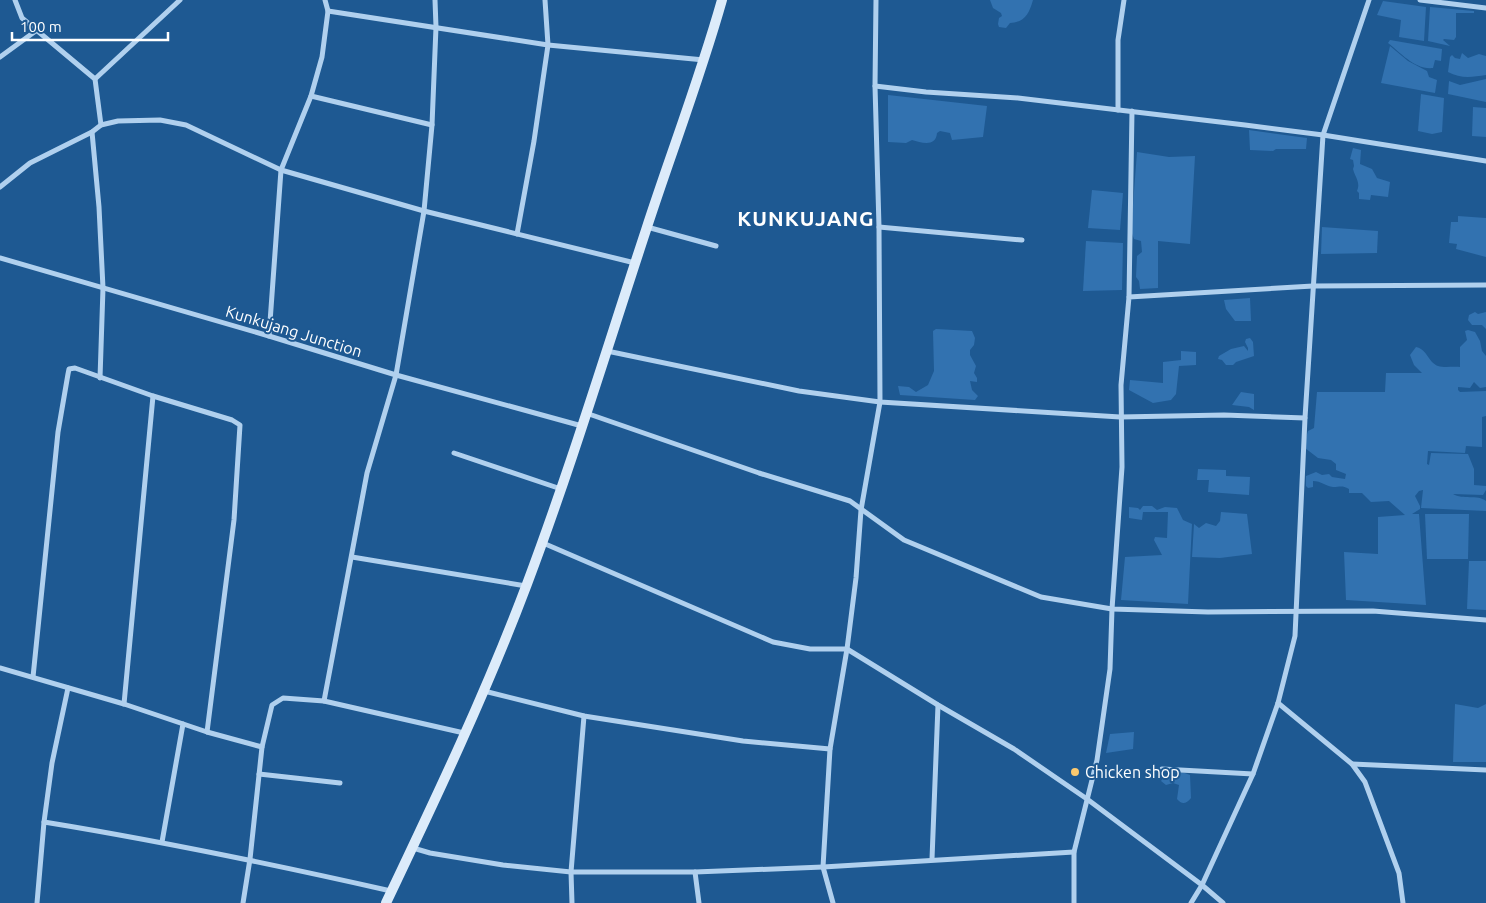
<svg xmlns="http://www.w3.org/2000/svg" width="1486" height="903" font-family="Ubuntu,sans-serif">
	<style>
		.green { fill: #3272b0 }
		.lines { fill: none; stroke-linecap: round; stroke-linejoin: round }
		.street { stroke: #b0d0ee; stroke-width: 5 }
		.secondary { stroke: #dcebfa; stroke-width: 10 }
		.poi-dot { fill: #fcca6f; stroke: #1e5992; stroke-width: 2 }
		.labels { text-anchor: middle; stroke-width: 4; stroke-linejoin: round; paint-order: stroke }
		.street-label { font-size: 16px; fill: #fff; stroke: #1e5992 }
		.poi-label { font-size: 16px; fill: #fff; stroke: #1e5992; text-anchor: start }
		.district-label { font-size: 21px; font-weight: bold; letter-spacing: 1px; fill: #fff; stroke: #1e5992 }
	</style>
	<rect width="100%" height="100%" fill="#1e5992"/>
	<!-- green -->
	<g class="green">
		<path d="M990,0H1033C1029,14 1025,22 1010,23L1006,28L999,27L998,24L999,18L1002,16L1001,13L993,8Z"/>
		<polygon points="1383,1 1426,7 1424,41 1399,37 1401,20 1377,15"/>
		<polygon points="1430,7 1474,11 1474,13 1456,13 1456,37 1454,40 1444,39 1443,40 1450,46 1428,41"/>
		<path d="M1390,40L1442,49L1441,61L1435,60L1433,68C1415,70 1401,53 1388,43Z"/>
		<polygon points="1390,46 1408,61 1427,71 1429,77 1437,80 1435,93 1381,83"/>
		<path d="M1462,53L1468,58L1479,54L1486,56V75C1472,77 1461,79 1448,72L1450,57L1452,55L1455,58L1460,59Z"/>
		<polygon points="1486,79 1486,102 1448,94 1449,81 1460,85"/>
		<polygon points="1421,94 1444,98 1442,132 1432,134 1418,131"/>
		<path d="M888,95L987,106L983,137L952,140L950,133L940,131L937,133C936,147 922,143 912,140L906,143L888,142Z"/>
		<polygon points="1473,107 1486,108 1486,137 1472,136"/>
		<polygon points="1249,130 1307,138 1306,149 1276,149 1273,151 1250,150"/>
		<path d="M1353,148L1361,150L1360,164L1372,169L1377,178L1390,182L1388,197L1371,195L1370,200L1359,199V193L1357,191C1361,183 1355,177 1353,169L1354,166L1353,160L1350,159Z"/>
		<polygon points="1137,152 1169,157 1195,156 1190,244 1158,241 1158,288 1140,289 1139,281 1136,277 1137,256 1142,252 1141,241 1134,239 1131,231"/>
		<polygon points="1092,190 1123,193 1120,230 1088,228"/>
		<polygon points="1458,216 1486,218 1486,257 1456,249 1457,244 1449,243 1451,222 1458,222"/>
		<polygon points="1322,227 1378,231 1377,253 1321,254"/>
		<polygon points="1086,241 1123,243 1122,290 1083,291"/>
		<polygon points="1250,298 1251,321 1235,321 1226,309 1224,300"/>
		<polygon points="1475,312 1478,314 1486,312 1486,329 1482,325 1472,325 1468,320 1469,315"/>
		<polygon points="936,329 972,331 975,338 974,345 970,350 970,355 976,366 974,373 977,378 977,382 970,381 972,390 978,396 975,400 900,395 898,386 909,387 916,392 928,385 934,371 933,331"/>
		<path d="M1468,330L1475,332L1480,341L1482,351L1486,356V387L1480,388L1474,382L1470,388L1458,387V390L1460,392L1486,391V416L1482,417V447L1466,446L1465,453L1428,451L1427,464L1429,465L1431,453L1468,454L1474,469V485L1486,486V490L1483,495L1453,494C1463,500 1477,494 1486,501V511L1421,508L1423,490L1419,491L1415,496L1420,506V509L1412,514H1419L1426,605L1346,600L1344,552L1378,554V517L1405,515L1389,501L1371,502L1362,493H1349V489C1342,485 1340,487 1333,487C1326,486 1321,481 1313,481V487L1308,488L1306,486V476L1316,472L1322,475L1329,474L1332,477L1345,479L1346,474L1336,470V464L1331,460L1318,458L1305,448V441L1308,431L1314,428L1317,392H1385L1386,373H1422L1414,365L1410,355L1416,347C1427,349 1428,362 1438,366C1445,368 1453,366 1460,367V347L1467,340L1465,331Z"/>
		<polygon points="1250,338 1253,342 1254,356 1236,362 1233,365 1226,365 1222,360 1218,359 1219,356 1231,349 1244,346 1248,351 1248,348 1245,342 1246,339"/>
		<polygon points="1181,351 1196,352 1196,365 1179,366 1176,394 1171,400 1153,403 1129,390 1130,380 1163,383 1163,362 1181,360"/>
		<polygon points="1241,392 1254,394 1254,410 1249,407 1232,405"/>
		<polygon points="1198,469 1226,470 1226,476 1250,477 1249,495 1208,492 1209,480 1197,480"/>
		<polygon points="1143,506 1152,506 1157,510 1165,507 1177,508 1183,520 1192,524 1188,604 1121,600 1125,557 1162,555 1154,540 1155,537 1167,538 1168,512 1143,512 1142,520 1129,518 1129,507 1138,508 1140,510"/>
		<polygon points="1221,512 1247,514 1252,554 1220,558 1192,557 1194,524 1199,528 1206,523 1216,526 1220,521"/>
		<polygon points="1425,514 1469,514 1468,559 1427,559"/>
		<polygon points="1469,561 1486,561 1486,610 1467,609"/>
		<polygon points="1455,704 1478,708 1486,704 1486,762 1453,762"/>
		<polygon points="1134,732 1133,749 1106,753 1110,734"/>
		<path d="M1182,772L1190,775L1191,798C1186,804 1182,805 1177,799L1179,785L1173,783L1166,785L1161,781L1163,778L1175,776Z"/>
	</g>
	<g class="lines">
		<!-- street -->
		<g class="street">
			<polyline points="15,0 22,18 95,79 101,125"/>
			<polyline points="1420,0 1486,8"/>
			<polyline points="328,11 548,45 704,60"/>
			<polyline points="0,57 37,30"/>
			<polyline points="95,79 180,0"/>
			<polyline points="875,86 926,92 1018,98 1245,125 1323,135 1486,161"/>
			<polyline points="311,96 432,125"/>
			<polyline points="1118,110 1118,40 1124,0"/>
			<polyline points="92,132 99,207 103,288 100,378"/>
			<polyline points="0,187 30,163 92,132 101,125 118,121 160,120 186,125 281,170 424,211 635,263"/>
			<polyline points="647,227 716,246"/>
			<polyline points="879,227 1022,240"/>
			<polyline points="517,234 534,141 548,45 545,0"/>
			<polyline points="0,258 269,336 396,375 582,426"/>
			<polyline points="1129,297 1132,111"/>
			<polyline points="269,336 281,170 311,96 322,57 328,11 325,0"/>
			<polyline points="607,351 799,391 880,402 1120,417 1224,415 1305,418"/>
			<polyline points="586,413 759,473 850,501 904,540 1041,597 1112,609 1208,612 1373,611 1486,620"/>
			<polyline points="454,453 561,489"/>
			<polyline points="543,543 773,642 810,649 847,649 938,705 1014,749 1087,799 1202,885 1223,903"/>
			<polyline points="352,557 526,586"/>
			<polyline points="0,668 124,704 207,732 262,747 272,705 283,698 324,701 464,733"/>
			<polyline points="33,677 58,432 68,374 69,369 75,368 153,396 232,420 240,425 234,520 207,732"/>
			<polyline points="484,691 584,716 743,741 830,749"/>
			<polyline points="324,701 367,473 396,375 424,211 432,125 436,27 435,0"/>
			<polyline points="1278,703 1352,764 1365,782 1399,873 1403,903"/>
			<polyline points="124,704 153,396"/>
			<polyline points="1352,764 1486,770"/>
			<polyline points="1162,769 1253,774"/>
			<polyline points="259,774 340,783"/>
			<path d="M44,822C161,841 276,865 391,891"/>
			<polyline points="162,842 183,724"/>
			<polyline points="413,848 430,853 503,865 571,872 695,872 823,867 1074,852"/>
			<polyline points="932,859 938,705"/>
			<polyline points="695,872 699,903"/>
			<polyline points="37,903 44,822 52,763 68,688"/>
			<polyline points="243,903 250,859 262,747"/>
			<polyline points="572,903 571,872 584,716"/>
			<polyline points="833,903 823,867 830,749 847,649 856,578 861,510 880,402 879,227 875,86 876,0"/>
			<polyline points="1074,903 1074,852 1097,760 1110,669 1112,609 1122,467 1121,385 1129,297 1313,286 1486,285"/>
			<polyline points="1191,903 1202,885 1253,774 1278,703 1295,636 1305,418 1323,135 1369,0"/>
		</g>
		<!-- secondary -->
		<path class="secondary" d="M386,903C436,798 486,693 527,584C571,467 607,348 646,230C671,153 700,78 722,0"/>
	</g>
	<!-- markers -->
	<circle class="poi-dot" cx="1075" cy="772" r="5"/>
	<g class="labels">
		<!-- street labels -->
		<g class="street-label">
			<text transform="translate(294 331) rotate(17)" y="6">Kunkujang Junction</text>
		</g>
		<!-- poi labels -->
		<g class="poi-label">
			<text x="1085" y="778">Chicken shop</text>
		</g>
		<!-- district labels -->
		<g class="district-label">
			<text x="806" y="226">KUNKUJANG</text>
		</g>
	</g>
	<!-- scale -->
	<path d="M12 32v8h156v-8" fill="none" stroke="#ffffff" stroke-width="2.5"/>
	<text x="20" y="32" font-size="15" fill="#ffffff" stroke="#1e5992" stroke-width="4" paint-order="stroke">100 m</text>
</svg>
